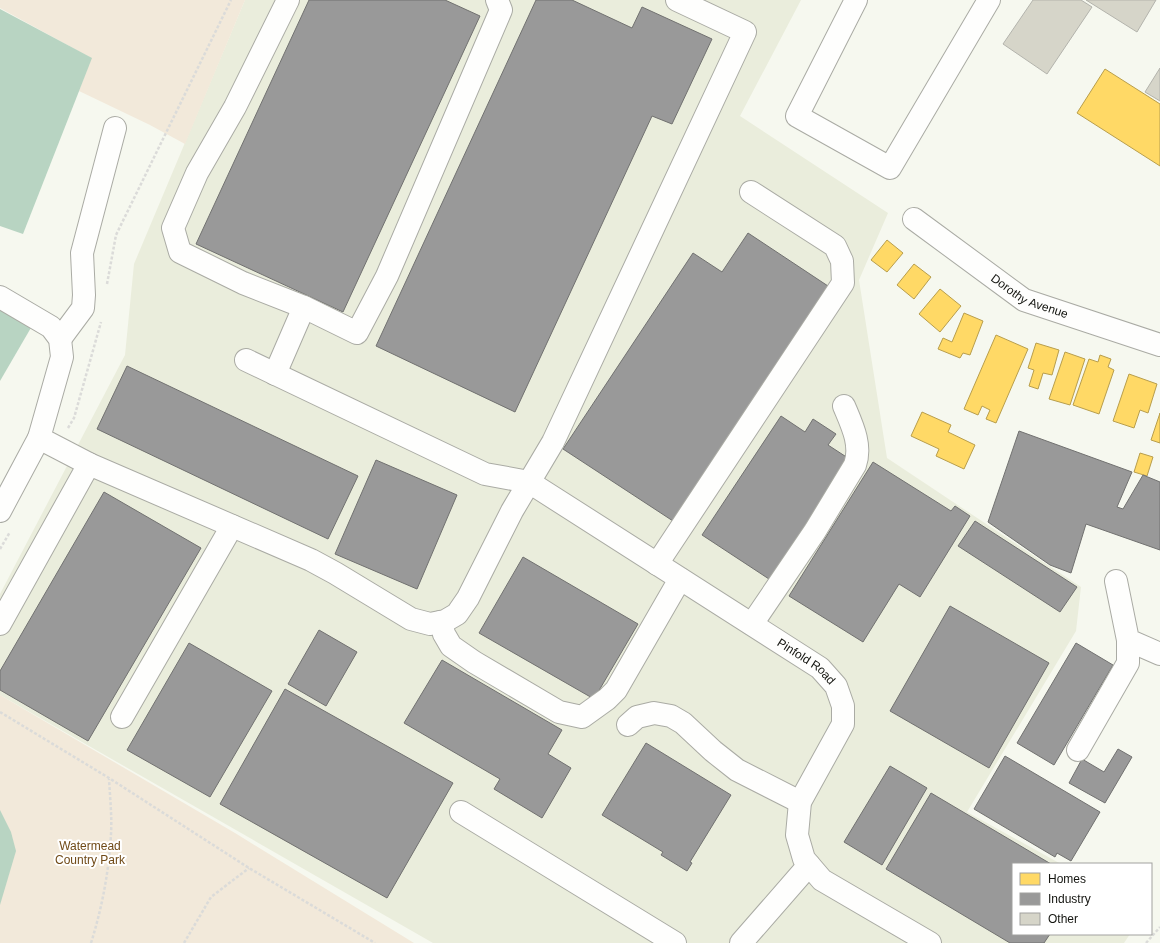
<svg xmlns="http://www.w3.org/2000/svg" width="1160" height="943" font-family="Arial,sans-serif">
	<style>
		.built { fill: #eaeddc }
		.green { fill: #f2e9da }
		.water { fill: #b8d4c2 }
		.homes { fill: #ffd966; stroke: #b89e4c }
		.industry { fill: #999; stroke: #717170 }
		.building { fill: #d6d5c9; stroke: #b3b3ac }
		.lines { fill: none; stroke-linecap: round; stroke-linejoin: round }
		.minor-casing { stroke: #aaaba4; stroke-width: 24 }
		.path { stroke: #dbdbd9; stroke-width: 2.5; stroke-dasharray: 3 2; stroke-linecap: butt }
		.minor { stroke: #fefefd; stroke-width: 22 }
		.labels { text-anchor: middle; stroke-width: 4; stroke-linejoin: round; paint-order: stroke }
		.street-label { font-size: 12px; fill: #13140f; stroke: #fff }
		.park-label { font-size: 12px; fill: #704a17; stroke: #fff }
	</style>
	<rect width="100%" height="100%" fill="#f6f8ef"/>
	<!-- built -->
	<polygon class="built" points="245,0 801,0 740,116 888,213 859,280 887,458 1081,587 1076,631 967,812 1061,864 1013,864 1013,934 1130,934 1124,943 433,943 0,695 0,594 125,355 134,264"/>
	<!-- green -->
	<g class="green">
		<polygon points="0,0 245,0 185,144 150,125 79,91 91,58 0,8"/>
		<polygon points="0,695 235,833 414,943 0,943"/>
	</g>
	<!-- water -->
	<g class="water">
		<polygon points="0,9 92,58 23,234 0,226"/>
		<polygon points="0,310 32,326 0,381"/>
		<polygon points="0,810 11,832 16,851 0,905"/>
	</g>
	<!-- homes -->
	<g class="homes">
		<polygon points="1105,69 1160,104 1160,166 1077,113"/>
		<polygon points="887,240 903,253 887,272 871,260"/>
		<polygon points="914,264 931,277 914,299 897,285"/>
		<polygon points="940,289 961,306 940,332 919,314"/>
		<polygon points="964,313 983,321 970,355 963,353 960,358 938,349 943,338 952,342"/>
		<polygon points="996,335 1028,349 996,423 986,419 990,410 982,406 978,415 964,409"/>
		<polygon points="1036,343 1059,350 1052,375 1043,373 1038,389 1029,386 1034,370 1028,368"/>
		<polygon points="1065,352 1085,359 1070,405 1049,399"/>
		<polygon points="1100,355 1111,359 1108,367 1114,370 1099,414 1073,405 1089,359 1098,362"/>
		<polygon points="1129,374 1157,384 1148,413 1140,410 1134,428 1113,421"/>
		<polygon points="922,412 951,425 948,432 975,445 964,469 936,456 939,449 911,436"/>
		<polygon points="1160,413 1160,443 1151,440"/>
		<polygon points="1140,453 1153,457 1147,476 1134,472"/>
	</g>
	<!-- industry -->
	<g class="industry">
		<polygon points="309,0 445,0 480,16 343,312 196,244"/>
		<polygon points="536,0 572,0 632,28 642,7 712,39 672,124 652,116 515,412 376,346"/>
		<polygon points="748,233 828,286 673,521 563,449 693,253 722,272"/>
		<polygon points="127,366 358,476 328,539 97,429"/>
		<polygon points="781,416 805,432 813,419 836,434 828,445 851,460 772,581 702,535"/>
		<polygon points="1019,431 1132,472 1117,507 1123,509 1143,475 1160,482 1160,550 1086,524 1071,573 1050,565 988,522"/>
		<polygon points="376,460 457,495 417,589 335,554"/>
		<polygon points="873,462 951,511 955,506 970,516 920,597 899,584 863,642 789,596"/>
		<polygon points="104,492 201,548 88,741 0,690 0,671"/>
		<polygon points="975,521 1077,587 1060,612 958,546"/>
		<polygon points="523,557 638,624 594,699 479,633"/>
		<polygon points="950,606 1049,663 989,768 890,711"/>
		<polygon points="319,630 357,652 326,706 288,684"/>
		<polygon points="189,643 272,691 210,797 127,750"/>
		<polygon points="1076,643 1113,665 1054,765 1017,743"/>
		<polygon points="442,660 562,730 548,754 571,768 542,818 494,789 500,779 404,723"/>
		<polygon points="285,689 453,783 387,898 220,804"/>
		<polygon points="646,743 731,795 690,862 692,863 687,871 661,855 663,852 602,815"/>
		<polygon points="1118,749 1132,757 1105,803 1069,783 1082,759 1104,772"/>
		<polygon points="1005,756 1100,812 1071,861 1057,853 1055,857 974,809"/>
		<polygon points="890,766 927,788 882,865 844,842"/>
		<polygon points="931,793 1051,864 1013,864 1013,934 1050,934 1044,943 1010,943 886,869"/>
	</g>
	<!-- building -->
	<g class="building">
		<polygon points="1033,0 1081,0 1092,7 1047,74 1003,44"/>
		<polygon points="1086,0 1156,0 1137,32"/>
		<polygon points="1160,68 1160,101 1145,92"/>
	</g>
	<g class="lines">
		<defs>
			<g id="minor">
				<polyline points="288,0 235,107 197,173 173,228 180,252 243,283 304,307 357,333 387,276 501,10 497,0"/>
				<polyline points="856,0 797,116 890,168 989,0"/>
				<path id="s1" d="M914,219L1024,300L1160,345"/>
				<polyline points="0,297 51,327 60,339 62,357 39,438 89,464"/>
				<polyline points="60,339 83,308 84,295 82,253 115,128"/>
				<path id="s2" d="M246,360L485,474L529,482L820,668L836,686L843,706V724L800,802L797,835L804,859L822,880L930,943"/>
				<polyline points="275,374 304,307"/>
				<polyline points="0,511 39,438"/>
				<polyline points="657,564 843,283 842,261 835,246 751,192"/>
				<polyline points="1116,581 1128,640 1160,654"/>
				<polyline points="441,622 444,634 451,646 474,662 559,712 582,717 607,699 616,690 680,579"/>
				<polyline points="0,624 89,464 311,560 335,573 411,619 430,624 445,621 457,614 468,598 512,511 553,442 745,32 677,0"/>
				<path d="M752,624L815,531L855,465C862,445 852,425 844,406"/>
				<polyline points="122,717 232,526"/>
				<polyline points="628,725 637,717 654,713 671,716 683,723 713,751 737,770 800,802"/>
				<polyline points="1078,750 1128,663 1128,640"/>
				<polyline points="461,812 675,943"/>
				<polyline points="741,943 809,865"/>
			</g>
		</defs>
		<!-- minor casing -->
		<use href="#minor" class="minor-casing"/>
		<!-- path -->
		<g class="path">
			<polyline points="107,284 116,235 231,0"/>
			<polyline points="68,428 74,418 101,322"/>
			<polyline points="0,549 10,532"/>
			<polyline points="0,712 109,778 249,868 375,943"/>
			<path d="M91,943C102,908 109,871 111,834C112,816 110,797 109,779"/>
			<polyline points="184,943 211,897 249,868"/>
			<polyline points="1146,943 1160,927"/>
		</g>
		<!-- minor -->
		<use href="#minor" class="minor"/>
	</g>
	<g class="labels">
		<!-- street labels -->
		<g class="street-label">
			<text dy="4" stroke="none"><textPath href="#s1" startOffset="140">Dorothy Avenue</textPath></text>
			<text dy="4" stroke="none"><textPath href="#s2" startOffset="640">Pinfold Road</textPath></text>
		</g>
		<!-- park labels -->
		<g class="park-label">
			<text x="90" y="850">Watermead<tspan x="90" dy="14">Country Park</tspan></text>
		</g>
	</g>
	<!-- legend -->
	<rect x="1012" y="863" width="140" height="72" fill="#ffffff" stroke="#a1a19f"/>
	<rect x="1020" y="873" width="20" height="12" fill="#ffd966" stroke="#a1a19f"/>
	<text x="1048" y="883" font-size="12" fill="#13140f">Homes</text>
	<rect x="1020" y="893" width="20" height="12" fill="#999999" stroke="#a1a19f"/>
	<text x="1048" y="903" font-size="12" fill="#13140f">Industry</text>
	<rect x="1020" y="913" width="20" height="12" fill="#d6d5c9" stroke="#a1a19f"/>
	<text x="1048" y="923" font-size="12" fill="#13140f">Other</text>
</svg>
